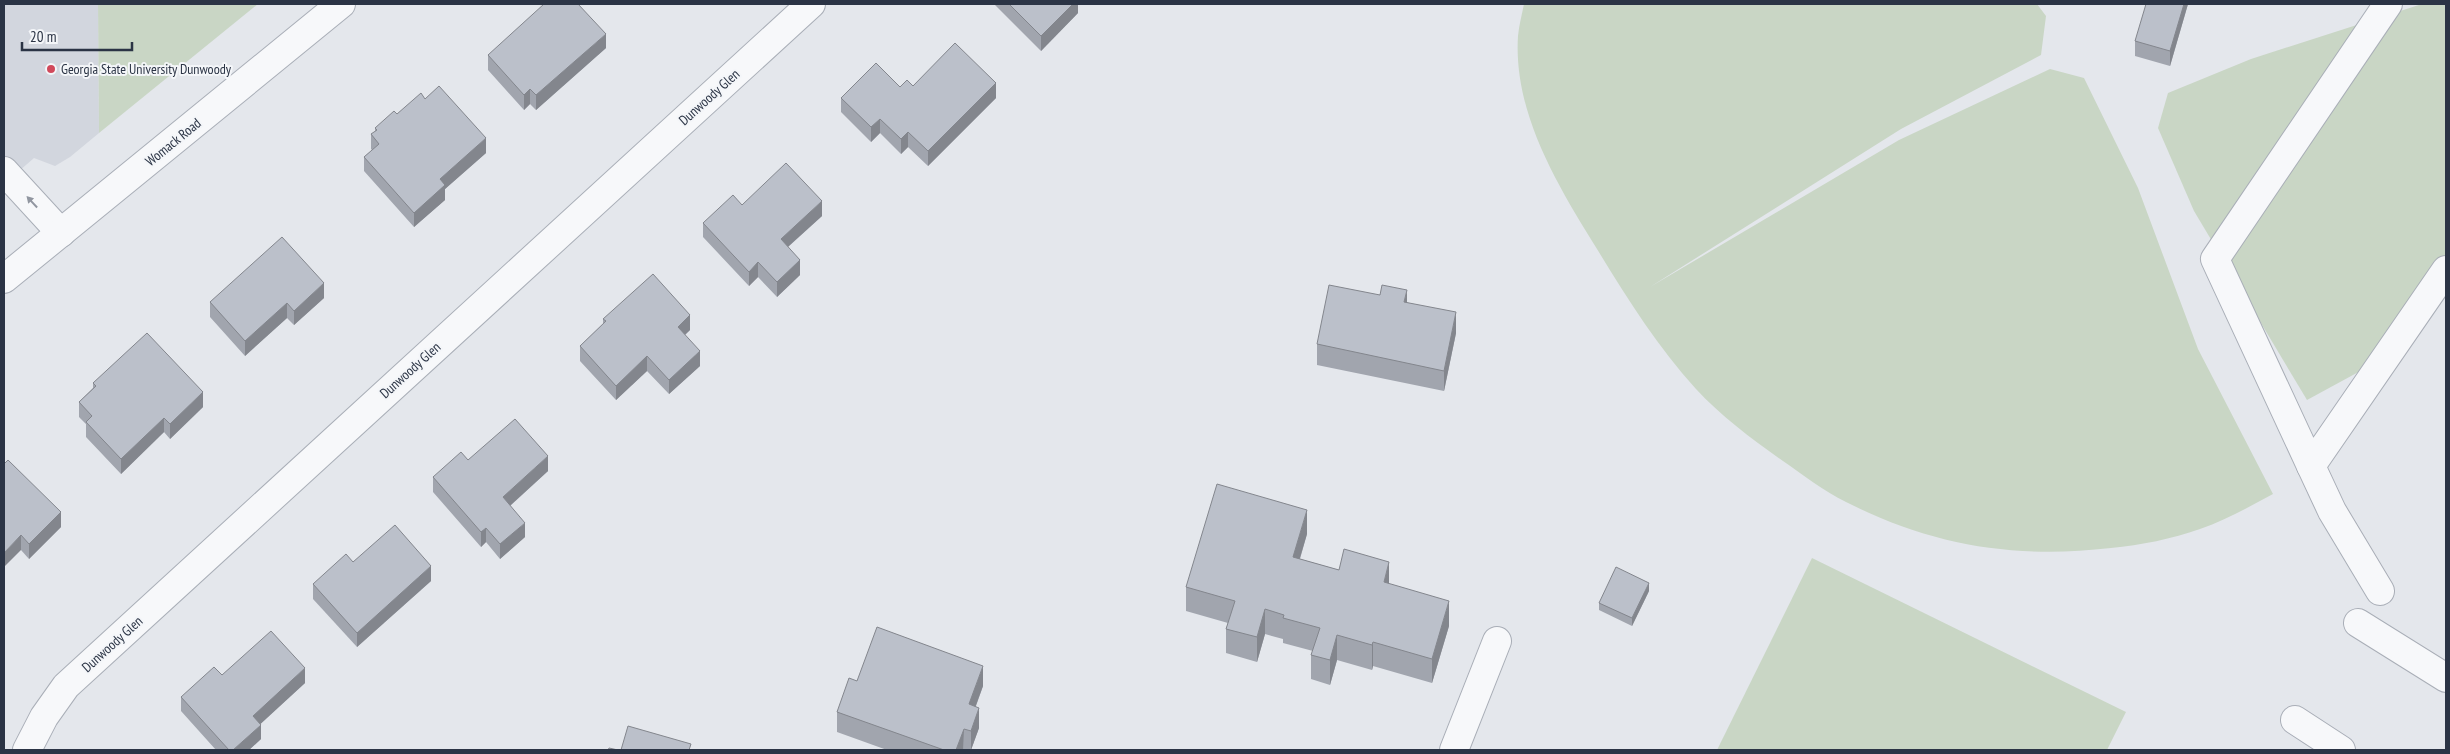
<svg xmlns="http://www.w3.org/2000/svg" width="2450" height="754" font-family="'PT Sans Narrow',sans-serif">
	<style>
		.built { fill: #d2d6de }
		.green { fill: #c9d6c5 }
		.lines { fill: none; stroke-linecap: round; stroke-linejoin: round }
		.minor-casing { stroke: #a9aeb7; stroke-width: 30 }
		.minor { stroke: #f7f8fa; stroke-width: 28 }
		.wall { fill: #a1a5ae }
		.shaded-wall { fill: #83868d }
		.building { fill: #bbc0ca; stroke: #83868d }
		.oneway { fill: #9196a0 }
		.poi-dot { fill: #d1495b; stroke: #f4f6f9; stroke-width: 2 }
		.labels { text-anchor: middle; stroke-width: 4; stroke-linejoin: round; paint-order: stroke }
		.poi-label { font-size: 14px; fill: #2b3445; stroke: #f4f6f9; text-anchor: start }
		.street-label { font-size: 14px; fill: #2b3445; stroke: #f4f6f9 }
	</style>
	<rect width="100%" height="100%" fill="#e4e7ec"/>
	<!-- built -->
	<polygon class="built" points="4,4 98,4 99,133 70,157 55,166 34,158 4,184"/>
	<!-- green -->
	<g class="green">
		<polygon points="98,4 258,4 99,133"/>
		<path d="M1524,4H2037L2046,16L2041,55L1901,129L1650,287L1899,140L2050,69L2084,78L2138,188L2198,349L2273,494C2249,507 2226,520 2200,529C2172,539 2141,545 2111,548C2015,559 1933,546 1846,502C1824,491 1803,475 1783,461C1753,440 1721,416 1696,389C1657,346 1627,298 1597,249C1558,186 1513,113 1518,36C1519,25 1522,14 1524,4Z"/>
		<polygon points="2422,4 2446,4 2446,284 2364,369 2307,400 2194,211 2158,128 2168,93 2251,59"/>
		<polygon points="1812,558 2126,712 2107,750 1717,750"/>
	</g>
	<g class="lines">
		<defs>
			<g id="minor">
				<polyline points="2388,4 2215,259 2311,466 2446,270"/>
				<polyline points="4,171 61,233"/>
				<polyline points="4,279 341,4"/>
				<polyline points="2311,466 2332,511 2380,591"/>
				<polyline points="2358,623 2446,678"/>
				<polyline points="2295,720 2341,750"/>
				<polyline points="27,750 44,717 66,686 811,4"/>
				<polyline points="1454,750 1497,641"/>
			</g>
		</defs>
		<!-- minor casing -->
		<use href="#minor" class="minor-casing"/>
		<!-- minor -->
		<use href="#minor" class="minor"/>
	</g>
	<!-- wall -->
	<g class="wall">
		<polygon points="994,4 1078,4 1078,13 1041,51"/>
		<polygon points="2188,4 2170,66 2135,56 2135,41"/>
		<polygon points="606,48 536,110 530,104 524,110 488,70 488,55"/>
		<polygon points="913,86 996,98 928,166 908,147 901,154 880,133 871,142 841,112 841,98 900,87"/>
		<polygon points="425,99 486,153 445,189 445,200 414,227 364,171 364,157 372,150 371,149 371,134 375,132 375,128 397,114"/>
		<polygon points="742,205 822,216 788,247 800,275 777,297 758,277 749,286 703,237 703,223"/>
		<polygon points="324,298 294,325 287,318 245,356 210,317 210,302"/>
		<polygon points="1407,302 1456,333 1444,391 1317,365 1317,344"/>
		<polygon points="603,319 690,330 685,335 700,366 669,394 647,371 616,400 580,361 580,346 603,324"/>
		<polygon points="93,383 203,407 170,439 164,432 121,474 86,437 86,424 79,417 79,402 93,388"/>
		<polygon points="468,460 548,471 510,506 525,537 500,559 486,542 481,547 433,492 433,477"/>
		<polygon points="4,464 61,527 29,559 21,550"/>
		<polygon points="1307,534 1300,559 1389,584 1449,626 1432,683 1373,666 1372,670 1337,660 1330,685 1311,679 1311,655 1313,651 1283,643 1283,639 1265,634 1257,662 1226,653 1226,629 1228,623 1186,611 1186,587"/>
		<polygon points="353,562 431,581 357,647 313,599 313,584"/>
		<polygon points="1649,591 1632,626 1599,610 1599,603"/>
		<polygon points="222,675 305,683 260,724 261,739 249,750 216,750 181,711 181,697"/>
		<polygon points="857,681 983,686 976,706 979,728 971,750 964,749 963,750 887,750 837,732 837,712"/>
	</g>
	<!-- shaded-wall -->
	<g class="shaded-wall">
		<polygon points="1073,4 1078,4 1078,13 1041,51 1041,36"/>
		<polygon points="2184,4 2188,4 2170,66 2170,51"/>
		<polygon points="606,34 606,48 536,110 536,95"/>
		<polygon points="996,83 996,98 928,166 928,151"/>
		<polygon points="530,89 530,104 524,110 524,95"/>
		<polygon points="880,119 880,133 871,142 871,127"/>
		<polygon points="908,132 908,147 901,154 901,139"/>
		<polygon points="486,138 486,153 445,189 445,200 414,227 414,213 440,179"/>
		<polygon points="822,201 822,216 781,253 781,239"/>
		<polygon points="800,260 800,275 777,297 777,282"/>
		<polygon points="758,262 758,277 749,286 749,272"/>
		<polygon points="324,283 324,298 294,325 294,311"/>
		<polygon points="1407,290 1407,310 1404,302"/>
		<polygon points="287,303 287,318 245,356 245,341"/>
		<polygon points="1456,312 1456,333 1444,391 1444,371"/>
		<polygon points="690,315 690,330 678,341 678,327"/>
		<polygon points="700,351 700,366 669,394 669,380"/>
		<polygon points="647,356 647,371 616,400 616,386"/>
		<polygon points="203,392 203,407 170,439 170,424"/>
		<polygon points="164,418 164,432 121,474 121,459"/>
		<polygon points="548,456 548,471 503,512 503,497"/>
		<polygon points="1307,510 1307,534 1293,581 1293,557"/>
		<polygon points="61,512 61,527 29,559 29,544"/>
		<polygon points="525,523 525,537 500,559 500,544"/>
		<polygon points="486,528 486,542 481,547 481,532"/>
		<polygon points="21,535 21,550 4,567 4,553"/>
		<polygon points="1389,562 1389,587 1384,582"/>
		<polygon points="431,566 431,581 357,647 357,633"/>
		<polygon points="1649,583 1649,591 1632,626 1632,618"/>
		<polygon points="1449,601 1449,626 1432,683 1432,659"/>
		<polygon points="1265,609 1265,634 1257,662 1257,637"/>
		<polygon points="1337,635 1337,660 1330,685 1330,660"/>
		<polygon points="1373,642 1373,666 1372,670 1372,645"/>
		<polygon points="983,666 983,686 969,724 969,704"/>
		<polygon points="305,668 305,683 253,731 253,716"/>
		<polygon points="979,708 979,728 971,750 971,731"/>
		<polygon points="261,725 261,739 249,750 233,750"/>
		<polygon points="964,729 963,750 956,750"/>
	</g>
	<!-- building -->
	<g class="building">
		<polygon points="544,4 578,4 606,34 536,95 530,89 524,95 488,55"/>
		<polygon points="1009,4 1073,4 1041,36"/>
		<polygon points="2146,4 2184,4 2170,51 2135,41"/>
		<polygon points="955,43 996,83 928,151 908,132 901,139 880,119 871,127 841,98 876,63 900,87 907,80 913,86"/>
		<polygon points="439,86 486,138 440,179 445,185 414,213 364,157 379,144 371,134 377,130 375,128 394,111 397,114 421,93 425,99"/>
		<polygon points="786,163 822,201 781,239 800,260 777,282 758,262 749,272 703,223 733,195 742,205"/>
		<polygon points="282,237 324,283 294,311 287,303 245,341 210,302"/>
		<polygon points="653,274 690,315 678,327 700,351 669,380 647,356 616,386 580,346 606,321 603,319"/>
		<polygon points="1329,285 1380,295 1382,285 1407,290 1404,302 1456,312 1444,371 1317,344"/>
		<polygon points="147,333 203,392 170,424 164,418 121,459 86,422 92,416 79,402 96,386 93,383"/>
		<polygon points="515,419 548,456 503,497 525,523 500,544 486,528 481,532 433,477 461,452 468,460"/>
		<polygon points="8,460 61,512 29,544 21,535 4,553 4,464"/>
		<polygon points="1217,484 1307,510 1293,557 1339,570 1344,549 1389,562 1384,582 1449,601 1432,659 1373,642 1372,645 1337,635 1330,660 1311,655 1320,628 1283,618 1284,615 1265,609 1257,637 1226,629 1235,601 1186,587"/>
		<polygon points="395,525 431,566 357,633 313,584 346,554 353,562"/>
		<polygon points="1616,567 1649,583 1632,618 1599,603"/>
		<polygon points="877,627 983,666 969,704 979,708 971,731 964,729 956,750 944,750 837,712 849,678 857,681"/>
		<polygon points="271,631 305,668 253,716 261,725 233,750 229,750 181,697 214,667 222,675"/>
		<polygon points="628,726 691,744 689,750 621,750"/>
		<polygon points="609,748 618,750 608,750"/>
	</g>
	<!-- one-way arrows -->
	<defs><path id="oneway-solid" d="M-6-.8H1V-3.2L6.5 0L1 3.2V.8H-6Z" transform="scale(1.25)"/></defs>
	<use class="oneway" href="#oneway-solid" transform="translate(32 202) rotate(-133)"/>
	<!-- markers -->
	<circle class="poi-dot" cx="51" cy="69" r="5"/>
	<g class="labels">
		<!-- poi labels -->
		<g class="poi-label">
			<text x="61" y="74">Georgia State University Dunwoody</text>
		</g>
		<!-- street labels -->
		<g class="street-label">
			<text transform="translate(709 97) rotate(-42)" y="5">Dunwoody Glen</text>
			<text transform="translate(173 142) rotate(-39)" y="5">Womack Road</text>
			<text transform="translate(410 370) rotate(-42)" y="5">Dunwoody Glen</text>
			<text transform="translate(112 644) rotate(-42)" y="5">Dunwoody Glen</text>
		</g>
	</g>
	<!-- border -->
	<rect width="2450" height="754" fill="none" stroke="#2b3445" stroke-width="10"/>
	<!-- scale -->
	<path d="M22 42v8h110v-8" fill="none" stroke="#2b3445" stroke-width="2.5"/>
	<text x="30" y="42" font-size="15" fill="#2b3445" stroke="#f4f6f9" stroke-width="4" paint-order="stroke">20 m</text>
</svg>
